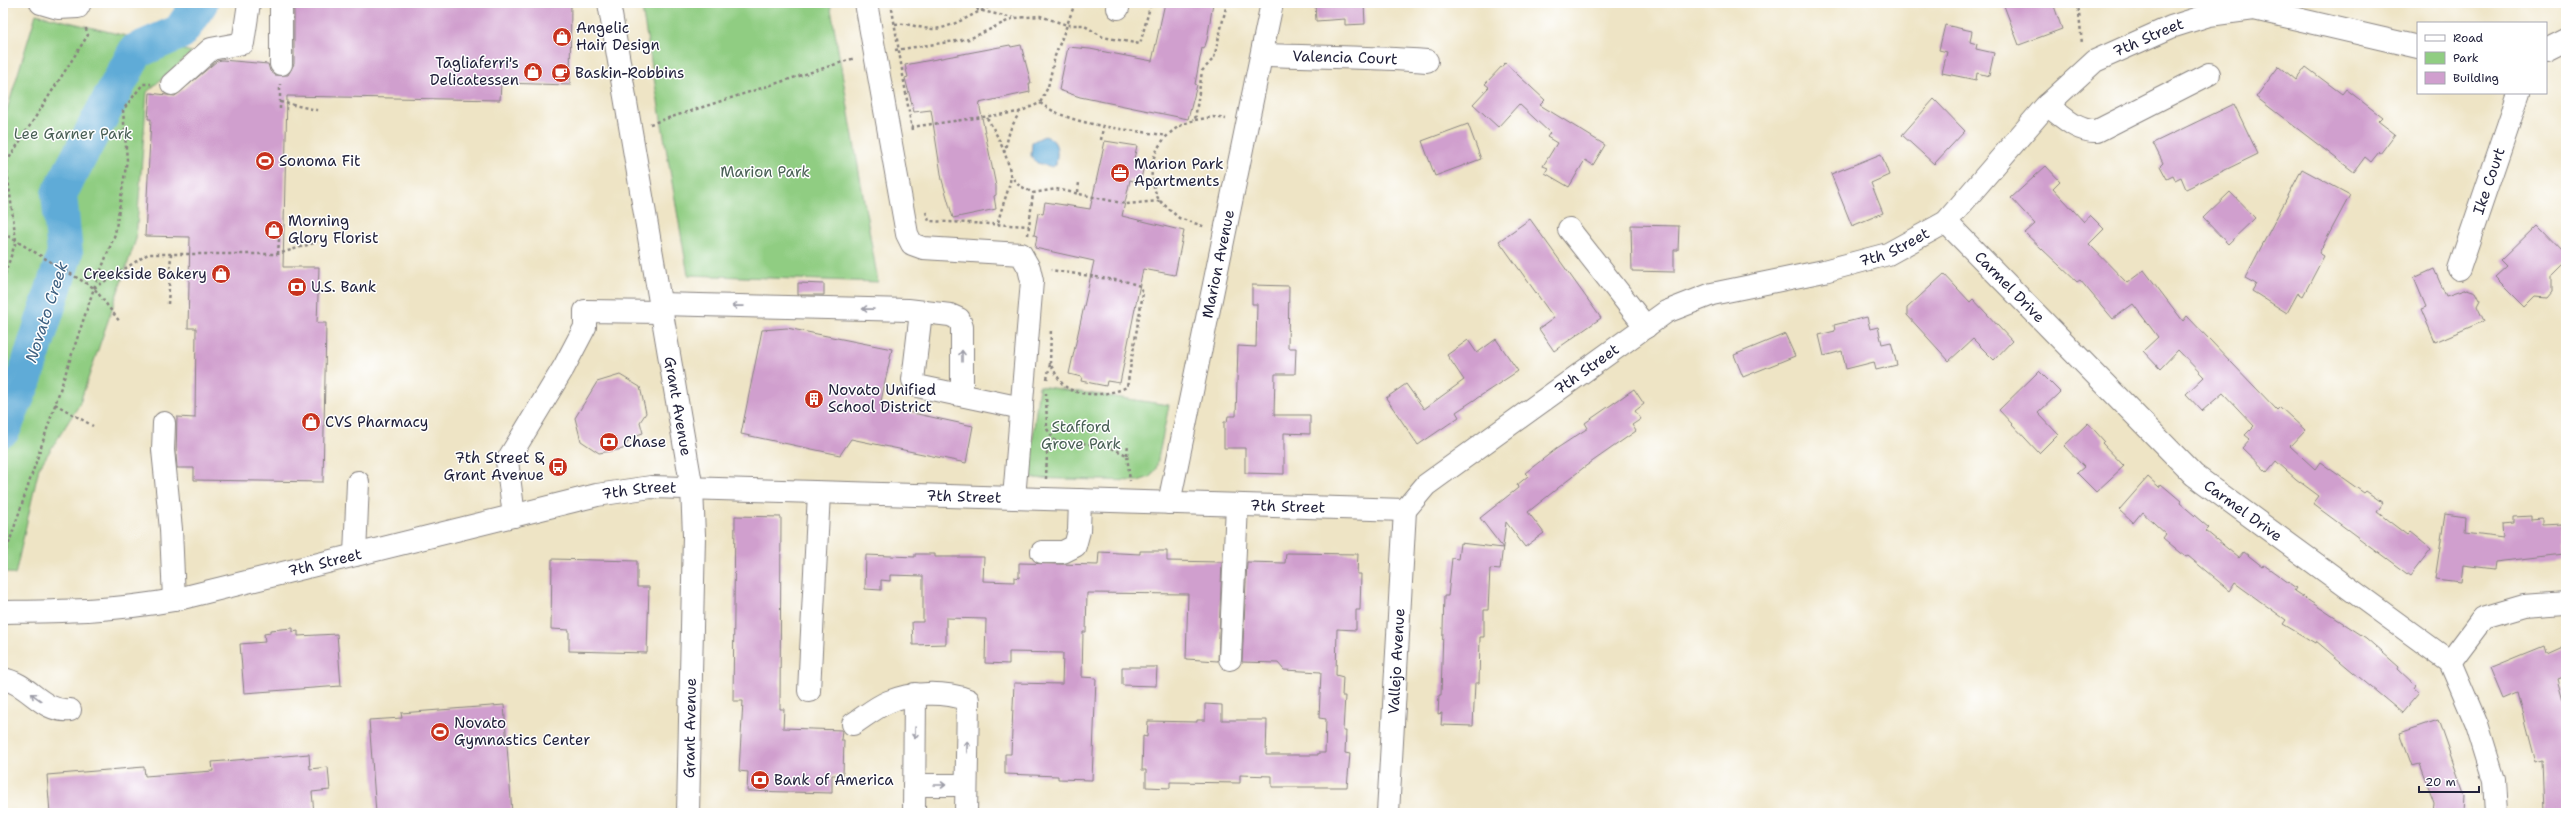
<svg xmlns="http://www.w3.org/2000/svg" width="2569" height="816" font-family="'Shantell Sans',sans-serif">
	<style>
		.green { fill: #90cd82; stroke: #59785e }
		.water { fill: #5eabd7; stroke: #406689 }
		.lines { fill: none; stroke-linecap: round; stroke-linejoin: round }
		.river { stroke: #5eabd7; stroke-width: 36 }
		.building { fill: #d09fce }
		.minor-casing { stroke: #888380; stroke-width: 24 }
		.path { stroke: #888380; stroke-width: 2.5; stroke-dasharray: 3 3; stroke-linecap: butt }
		.minor { stroke: #fff; stroke-width: 22 }
		.oneway { stroke: #9c9ca7 }
		.labels { text-anchor: middle; stroke-width: 3; stroke-linejoin: round; paint-order: stroke }
		.poi-label { font-size: 15px; fill: #22223b; stroke: #fff; text-anchor: start }
		.street-label { font-size: 15px; fill: #22223b; stroke: #fff }
		.park-label { font-size: 15px; fill: #485e54; stroke: #fff }
		.water-label { font-size: 16px; font-style: italic; fill: #3d6081; stroke: #fff }
	</style>
	<rect width="100%" height="100%" fill="#fff"/>
	<filter id="ink" filterUnits="userSpaceOnUse"><feTurbulence type="fractalNoise" baseFrequency=".025" numOctaves="2"/><feDisplacementMap in="SourceGraphic" scale="8" xChannelSelector="R" yChannelSelector="G"/><feConvolveMatrix kernelMatrix="1 2 1 2 8 2 1 2 1" color-interpolation-filters="sRGB"/></filter>
	<filter id="wash" filterUnits="userSpaceOnUse"><feTurbulence type="fractalNoise" baseFrequency=".012" numOctaves="4" result="noise"/><feDisplacementMap in="SourceGraphic" scale="16" xChannelSelector="R" yChannelSelector="G"/><feGaussianBlur stdDeviation="0.9" result="paint"/><feColorMatrix in="noise" values="0 0 0 0 0 0 0 0 0 0 0 0 0 0 0 0 0 1.4 0 .05"/><feComposite in="paint" operator="in"/></filter>
	<g filter="url(#wash)">
		<rect width="100%" height="100%" fill="#eee4c5"/>
		<!-- green -->
		<g class="green">
			<polygon points="641,3 830,3 878,282 688,275"/>
			<polygon points="36,14 192,52 147,92 136,239 79,405 39,468 15,575 3,571 3,123"/>
			<polygon points="1039,386 1169,405 1156,469 1150,477 1138,481 1028,478"/>
		</g>
		<!-- water -->
		<path class="water" d="M1044,136C1059,139 1058,152 1056,164L1053,167L1037,163L1031,156L1032,142Z"/>
		<g class="lines">
			<!-- river -->
			<polyline class="river" points="3,429 24,380 65,253 59,194 136,51 180,32 200,3"/>
		</g>
		<g id="blocks">
			<!-- building -->
			<g class="building">
				<polygon points="294,3 571,3 570,85 501,83 500,100 287,96 283,267 319,267 317,323 326,323 323,482 194,480 194,468 177,468 176,455 177,417 195,418 196,328 188,328 190,237 145,236 151,119 148,119 150,93 175,96 217,61 222,60 268,64 270,71 275,75 288,75 294,64"/>
				<polygon points="1165,3 1213,3 1207,40 1204,49 1202,48 1195,84 1197,85 1188,119 1080,97 1059,90 1068,47 1090,49 1152,61"/>
				<polygon points="1315,3 1364,3 1365,24 1345,25 1345,19 1316,21"/>
				<polygon points="2003,3 2053,3 2062,29 2019,45"/>
				<polygon points="1945,25 1972,31 1970,42 1977,44 1976,49 1994,53 1989,76 1977,73 1976,80 1942,73 1947,52 1939,50"/>
				<polygon points="1010,45 1011,47 1021,45 1031,83 1029,83 1030,92 979,103 996,186 996,195 994,196 996,209 953,218 942,180 931,110 914,112 905,78 908,77 905,65"/>
				<polygon points="1505,63 1545,100 1540,105 1605,145 1593,165 1585,160 1569,187 1545,173 1548,168 1543,166 1557,143 1547,137 1550,133 1519,104 1498,127 1473,104 1489,87 1485,84"/>
				<polygon points="2279,66 2296,80 2306,67 2342,94 2346,89 2382,117 2378,121 2395,134 2380,154 2379,152 2371,162 2365,157 2354,172 2256,97"/>
				<polygon points="1934,99 1965,131 1934,164 1902,135"/>
				<polygon points="2234,104 2258,154 2186,189 2181,177 2175,180 2173,176 2167,179 2160,166 2163,163 2153,143"/>
				<polygon points="1468,124 1481,159 1435,176 1422,141"/>
				<polygon points="1105,141 1137,146 1133,163 1144,166 1140,183 1130,180 1122,216 1184,231 1175,275 1143,269 1120,383 1107,381 1106,386 1081,381 1082,377 1069,374 1094,261 1035,248 1037,236 1034,235 1038,213 1043,214 1045,202 1090,209"/>
				<polygon points="1881,154 1889,175 1871,183 1883,213 1852,226 1831,174"/>
				<polygon points="2046,166 2060,181 2053,188 2084,222 2090,215 2104,229 2089,244 2127,283 2144,270 2183,321 2187,316 2277,410 2280,407 2305,430 2290,446 2315,469 2320,462 2364,493 2366,491 2383,503 2377,512 2407,535 2410,532 2431,549 2410,576 2313,504 2319,496 2296,479 2276,461 2267,472 2242,448 2250,439 2245,435 2254,426 2223,393 2202,411 2186,394 2204,377 2178,350 2160,369 2143,351 2158,337 2133,304 2113,319 2080,280 2077,282 2025,233 2035,224 2011,198"/>
				<polygon points="2302,169 2350,195 2319,253 2324,256 2303,296 2298,293 2287,313 2252,291 2256,284 2245,278"/>
				<polygon points="2230,192 2255,218 2228,244 2203,218"/>
				<polygon points="1530,219 1601,318 1554,351 1539,329 1554,318 1499,241"/>
				<polygon points="1631,225 1679,226 1678,250 1674,250 1674,272 1632,271"/>
				<polygon points="2537,225 2566,255 2566,261 2551,276 2551,292 2546,298 2535,297 2525,307 2495,277 2507,266 2501,260"/>
				<polygon points="2434,269 2446,296 2467,289 2476,292 2480,300 2477,306 2484,321 2435,342 2421,309 2426,307 2414,278"/>
				<polygon points="1944,274 1970,302 1973,299 2012,341 1994,360 1973,339 1949,361 1907,315 1907,308"/>
				<polygon points="798,283 824,284 824,295 798,295"/>
				<polygon points="1252,285 1289,286 1288,348 1296,348 1295,374 1275,374 1274,415 1310,415 1310,434 1284,433 1284,474 1245,473 1245,448 1224,448 1224,422 1227,422 1228,416 1236,416 1238,346 1256,347 1257,304 1252,304"/>
				<polygon points="1867,317 1870,329 1878,327 1882,344 1891,342 1897,365 1876,370 1874,362 1846,369 1842,351 1824,356 1819,335 1835,331 1834,325"/>
				<polygon points="787,328 892,349 880,406 973,426 966,463 851,439 840,455 741,434 762,330"/>
				<polygon points="1785,334 1795,356 1743,377 1734,355"/>
				<polygon points="1496,339 1518,371 1456,412 1459,417 1418,445 1386,398 1406,384 1424,409 1464,380 1447,355 1468,340 1477,353"/>
				<polygon points="2039,371 2060,392 2038,413 2058,434 2039,453 1999,410"/>
				<polygon points="620,375 640,387 646,413 640,422 643,433 631,437 623,449 599,453 581,441 575,418 597,382"/>
				<polygon points="1634,389 1644,404 1635,411 1641,419 1632,425 1636,431 1583,468 1528,512 1544,533 1525,547 1506,522 1500,570 1490,569 1488,610 1484,610 1484,637 1480,637 1479,683 1475,683 1473,726 1441,725 1442,713 1438,714 1439,695 1441,695 1444,596 1448,596 1452,558 1458,559 1460,543 1503,548 1480,518 1518,488 1517,485 1528,476 1525,473 1556,449 1588,428 1585,423"/>
				<polygon points="2088,423 2104,441 2102,443 2124,466 2096,492 2077,473 2084,467 2064,446"/>
				<polygon points="2148,477 2159,487 2161,484 2181,501 2180,503 2209,528 2206,531 2239,558 2244,552 2263,567 2264,565 2296,588 2294,591 2366,638 2399,667 2398,669 2415,685 2413,688 2419,693 2402,713 2316,641 2315,643 2283,624 2286,620 2235,583 2230,591 2188,556 2186,557 2163,538 2166,534 2142,512 2133,523 2119,510"/>
				<polygon points="2445,514 2466,517 2465,533 2503,538 2502,524 2514,523 2514,517 2531,516 2531,520 2542,519 2542,525 2562,524 2564,554 2495,562 2494,569 2463,565 2461,582 2435,579"/>
				<polygon points="735,516 781,517 780,709 784,709 783,728 842,730 841,740 844,740 843,775 832,775 832,793 747,791 748,772 739,771 743,701 733,701"/>
				<polygon points="1140,551 1167,551 1167,561 1222,562 1218,661 1186,659 1188,594 1087,593 1086,632 1083,632 1082,677 1096,678 1092,780 1058,779 1058,776 1005,774 1005,754 1011,754 1014,683 1062,684 1063,653 1009,652 1009,664 985,663 986,619 946,618 946,644 913,645 912,622 923,622 923,576 890,575 890,581 881,580 881,590 865,589 866,555 915,557 915,554 935,554 935,557 984,557 983,581 1014,582 1014,577 1019,578 1019,563 1098,565 1099,552 1140,554"/>
				<polygon points="1286,553 1358,554 1357,574 1361,574 1360,610 1356,610 1356,630 1337,629 1336,675 1343,677 1342,696 1345,696 1343,731 1346,731 1345,753 1350,754 1347,787 1272,787 1272,776 1240,775 1240,783 1170,782 1170,788 1146,787 1146,770 1142,770 1143,736 1147,737 1148,721 1197,722 1197,720 1205,720 1205,704 1222,705 1222,720 1267,720 1266,755 1318,755 1318,753 1325,753 1326,719 1319,718 1321,672 1284,670 1278,663 1242,662 1247,562 1285,563"/>
				<polygon points="552,559 637,561 637,587 649,587 647,653 569,651 569,630 551,629"/>
				<polygon points="293,628 293,632 298,631 298,636 337,634 341,686 244,693 240,644 265,642 264,634 270,633 270,630"/>
				<polygon points="2566,644 2566,676 2558,679 2566,708 2566,813 2544,813 2542,760 2535,762 2517,693 2503,699 2490,668 2544,646 2546,653"/>
				<polygon points="1122,667 1157,667 1156,686 1122,685"/>
				<polygon points="504,705 512,813 376,813 369,720 402,718 401,713"/>
				<polygon points="2438,720 2465,796 2464,813 2433,813 2434,802 2420,764 2412,766 2400,733"/>
				<polygon points="309,754 310,769 328,767 330,790 312,792 314,813 50,813 47,775 144,767 145,776 213,771 212,762"/>
			</g>
		</g>
	</g>
	<g filter="url(#ink)">
		<use href="#blocks" fill-opacity="0" stroke="#888380" stroke-width="1"/>
		<g class="lines">
			<defs>
				<g id="minor">
					<polyline points="41,3 58,8 78,7 80,3"/>
					<path id="s1" d="M609,3L692,489L694,535L688,813"/>
					<polyline points="866,3 907,234 912,244 923,248 1021,254 1029,268 1032,281 1014,498"/>
					<polyline points="1118,8 1119,3"/>
					<polyline points="2546,50 2566,40"/>
					<path id="s2" d="M1262,55C1317,57 1372,57 1427,61"/>
					<polyline points="281,64 281,3"/>
					<polyline points="172,84 211,49 243,43 249,3"/>
					<path d="M2047,105C2063,117 2077,132 2097,131L2209,74"/>
					<path id="s3" d="M1946,222L2194,475L2450,662L2477,725L2494,780L2496,813"/>
					<polyline points="1569,229 1646,327"/>
					<path id="s4" d="M2459,269L2519,93"/>
					<polyline points="660,304 908,310 950,315 959,319 962,327 962,395"/>
					<polyline points="921,312 913,380 917,386 1022,408"/>
					<polyline points="164,423 163,450 171,529 174,600"/>
					<path id="s5" d="M1169,503L1272,3"/>
					<polyline points="514,516 507,461 564,367 585,327 585,311 662,312"/>
					<polyline points="1042,552 1063,552 1075,546 1079,531 1080,500"/>
					<polyline points="355,555 358,482"/>
					<path id="s6" d="M3,612C64,611 113,611 174,600L597,495L651,487L1405,510L1426,485L1666,312L1712,294L1824,271L1888,254L1946,222L2045,107L2095,61L2171,27L2209,15L2254,9L2418,47"/>
					<polyline points="1230,659 1237,505"/>
					<polyline points="2450,662 2483,618 2524,606 2566,603"/>
					<path d="M3,679C29,683 42,713 70,710"/>
					<polyline points="809,691 819,493"/>
					<path d="M853,724C864,717 876,707 888,702C911,692 944,691 968,700L966,813"/>
					<polyline points="914,785 966,785"/>
					<polyline points="914,813 915,694"/>
					<path id="s7" d="M1388,813L1405,510"/>
				</g>
			</defs>
			<!-- minor casing -->
			<use href="#minor" class="minor-casing"/>
			<!-- path -->
			<g class="path">
				<polyline points="891,3 912,130"/>
				<polyline points="974,3 978,10 1013,18"/>
				<polyline points="1075,3 1067,25 1083,25 1103,37 1140,44 1151,3"/>
				<polyline points="2078,3 2082,44"/>
				<path d="M895,24C911,22 925,32 941,28C962,23 979,9 1001,3"/>
				<polyline points="895,50 969,39 1014,18 1040,16 1067,25 1055,56 1048,87 1040,103"/>
				<polyline points="280,102 321,111"/>
				<polyline points="280,109 280,84"/>
				<path d="M987,118C996,132 1013,165 1010,182C1007,196 1000,210 998,224"/>
				<polyline points="1195,120 1213,117 1226,119"/>
				<polyline points="650,124 855,58"/>
				<path d="M911,127L1019,112L1040,103C1075,128 1127,128 1167,136"/>
				<polyline points="1101,140 1103,127"/>
				<polyline points="1004,153 1010,130 1019,113"/>
				<polyline points="1010,174 1017,184 1033,193"/>
				<polyline points="1078,192 1079,182"/>
				<polyline points="1160,201 1179,218 1206,227"/>
				<polyline points="926,212 929,221 1029,226"/>
				<polyline points="3,233 94,288 120,322"/>
				<path d="M1028,235L1033,193L1056,189L1126,204L1160,201C1156,196 1155,190 1153,184C1146,154 1167,127 1195,120L1202,71L1214,58L1227,3"/>
				<polyline points="278,254 279,239"/>
				<polyline points="3,280 16,241 6,163 88,35 85,26"/>
				<polyline points="94,288 148,254 278,254 317,242"/>
				<polyline points="168,304 171,254"/>
				<polyline points="1050,364 1051,328"/>
				<path d="M1047,379L1050,364C1054,370 1060,383 1066,387C1082,398 1111,395 1127,387L1143,293L1140,286L1128,282L1051,270"/>
				<polyline points="1046,393 1047,429 1055,441 1105,445 1127,455 1130,481"/>
				<polyline points="55,404 93,426"/>
				<polyline points="1127,455 1128,443"/>
				<polyline points="1046,479 1047,453 1055,441"/>
				<polyline points="3,561 94,288 115,234 127,160 123,110 143,84 151,84"/>
			</g>
			<!-- minor -->
			<use href="#minor" class="minor"/>
		</g>
		<!-- one-way arrows -->
		<defs><path id="oneway-shaft" d="M-6 0H5M1.5-3L5.5 0L1.5 3" fill="none" stroke-width="1.6" stroke-linecap="round" stroke-linejoin="round"/></defs>
		<g class="oneway">
			<use href="#oneway-shaft" transform="translate(738 306) rotate(-179)"/>
			<use href="#oneway-shaft" transform="translate(868 309) rotate(-179)"/>
			<use href="#oneway-shaft" transform="translate(962 356) rotate(-90)"/>
			<use href="#oneway-shaft" transform="translate(36 697) rotate(-144)"/>
			<use href="#oneway-shaft" transform="translate(915 733) rotate(91)"/>
			<use href="#oneway-shaft" transform="translate(967 747) rotate(-89)"/>
			<use href="#oneway-shaft" transform="translate(940 785)"/>
		</g>
	</g>
	<!-- icons -->
	<defs>
		<symbol id="shop-disc" viewBox="-11 -11 22 22"><circle r="9.5" fill="#c8321e" stroke="#fff"/><path d="M-5-2.5h2.3a2.7 3.5 0 0 1 5.4 0H5L5.5 6h-11ZM-1.5-2.5h3a1.5 2.3 0 0 0-3 0Z" fill="#fff"/></symbol>
		<symbol id="cafe-disc" viewBox="-11 -11 22 22"><circle r="9.5" fill="#c8321e" stroke="#fff"/><path d="M-5.5-4.5H6V0H3Q3 3.5 0 3.5H-2.5Q-5.5 3.5-5.5 0ZM3-3.2v2h1.7v-2ZM-6 4.5H4V6H-6Z" fill="#fff"/></symbol>
		<symbol id="stadium-disc" viewBox="-11 -11 22 22"><circle r="9.5" fill="#c8321e" stroke="#fff"/><path d="M0-5a6.5 5 0 1 0 0 10a6.5 5 0 1 0 0-10ZM-3.5-1.8h7v3.6h-7Z" fill="#fff"/></symbol>
		<symbol id="office-disc" viewBox="-11 -11 22 22"><circle r="9.5" fill="#c8321e" stroke="#fff"/><path d="M-6-3h4V-5.5h4V-3h4V5H-6ZM-1-4.5V-3h2v-1.5ZM-6 0V1H6V0Z" fill="#fff"/></symbol>
		<symbol id="bank-disc" viewBox="-11 -11 22 22"><circle r="9.5" fill="#c8321e" stroke="#fff"/><path d="M-6-4H6V4H-6ZM0-2.3a2.3 2.3 0 1 0 0 4.6a2.3 2.3 0 1 0 0-4.6Z" fill="#fff"/></symbol>
		<symbol id="building-disc" viewBox="-11 -11 22 22"><circle r="9.5" fill="#c8321e" stroke="#fff"/><path d="M-4-6H4V6H1V3H-1V6H-4ZM-2.5-4.3h1.7v1.8h-1.7ZM.8-4.3h1.7v1.8H.8ZM-2.5-1h1.7V.8h-1.7ZM.8-1h1.7V.8H.8Z" fill="#fff"/></symbol>
		<symbol id="bus-disc" viewBox="-11 -11 22 22"><circle r="9.5" fill="#c8321e" stroke="#fff"/><path d="M-5-6H5V4H4V6H2V4H-2V6H-4V4H-5ZM-3.5-4V0h7V-4ZM-3.5 1.2v1.5H-2V1.2ZM2 1.2v1.5H3.5V1.2Z" fill="#fff"/></symbol>
	</defs>
	<g fill-rule="evenodd">
		<use href="#shop-disc" x="551" y="26" width="22" height="22"/>
		<use href="#shop-disc" x="522" y="61" width="22" height="22"/>
		<use href="#cafe-disc" x="550" y="62" width="22" height="22"/>
		<use href="#stadium-disc" x="254" y="150" width="22" height="22"/>
		<use href="#office-disc" x="1109" y="162" width="22" height="22"/>
		<use href="#shop-disc" x="263" y="219" width="22" height="22"/>
		<use href="#shop-disc" x="210" y="263" width="22" height="22"/>
		<use href="#bank-disc" x="286" y="276" width="22" height="22"/>
		<use href="#building-disc" x="803" y="388" width="22" height="22"/>
		<use href="#shop-disc" x="300" y="411" width="22" height="22"/>
		<use href="#bank-disc" x="598" y="431" width="22" height="22"/>
		<use href="#bus-disc" x="547" y="456" width="22" height="22"/>
		<use href="#stadium-disc" x="429" y="721" width="22" height="22"/>
		<use href="#bank-disc" x="749" y="769" width="22" height="22"/>
	</g>
	<g class="labels">
		<!-- poi labels -->
		<g class="poi-label">
			<text x="576" y="33">Angelic<tspan x="576" dy="17">Hair Design</tspan></text>
			<text x="519" y="68" text-anchor="end">Tagliaferri's<tspan x="519" dy="17">Delicatessen</tspan></text>
			<text x="575" y="78">Baskin-Robbins</text>
			<text x="279" y="166">Sonoma Fit</text>
			<text x="1134" y="169">Marion Park<tspan x="1134" dy="17">Apartments</tspan></text>
			<text x="288" y="226">Morning<tspan x="288" dy="17">Glory Florist</tspan></text>
			<text x="207" y="279" text-anchor="end">Creekside Bakery</text>
			<text x="311" y="292">U.S. Bank</text>
			<text x="828" y="395">Novato Unified<tspan x="828" dy="17">School District</tspan></text>
			<text x="325" y="427">CVS Pharmacy</text>
			<text x="623" y="447">Chase</text>
			<text x="544" y="463" text-anchor="end">7th Street &amp;<tspan x="544" dy="17">Grant Avenue</tspan></text>
			<text x="454" y="728">Novato<tspan x="454" dy="17">Gymnastics Center</tspan></text>
			<text x="774" y="785">Bank of America</text>
		</g>
		<!-- street labels -->
		<g class="street-label">
			<text dy="5" stroke="none"><textPath href="#s6" startOffset="2319">7th Street</textPath></text>
			<text dy="5" stroke="none"><textPath href="#s2" startOffset="83">Valencia Court</textPath></text>
			<text dy="5" stroke="none"><textPath href="#s4" startOffset="93">Ike Court</textPath></text>
			<text dy="5" stroke="none"><textPath href="#s6" startOffset="1983">7th Street</textPath></text>
			<text dy="5" stroke="none"><textPath href="#s5" startOffset="244">Marion Avenue</textPath></text>
			<text dy="5" stroke="none"><textPath href="#s3" startOffset="91">Carmel Drive</textPath></text>
			<text dy="5" stroke="none"><textPath href="#s6" startOffset="1647">7th Street</textPath></text>
			<text dy="5" stroke="none"><textPath href="#s1" startOffset="409">Grant Avenue</textPath></text>
			<text dy="5" stroke="none"><textPath href="#s6" startOffset="650">7th Street</textPath></text>
			<text dy="5" stroke="none"><textPath href="#s6" startOffset="975">7th Street</textPath></text>
			<text dy="5" stroke="none"><textPath href="#s6" startOffset="1299">7th Street</textPath></text>
			<text dy="5" stroke="none"><textPath href="#s3" startOffset="415">Carmel Drive</textPath></text>
			<text dy="5" stroke="none"><textPath href="#s6" startOffset="327">7th Street</textPath></text>
			<text dy="5" stroke="none"><textPath href="#s7" startOffset="152">Vallejo Avenue</textPath></text>
			<text transform="translate(690 728) rotate(-89)" y="5">Grant Avenue</text>
		</g>
		<!-- park labels -->
		<g class="park-label">
			<text x="73" y="139">Lee Garner Park</text>
			<text x="765" y="177">Marion Park</text>
			<text x="1081" y="432">Stafford<tspan x="1081" dy="17">Grove Park</tspan></text>
		</g>
		<!-- water labels -->
		<g class="water-label">
			<text transform="translate(46 312) rotate(-72)" y="6">Novato Creek</text>
		</g>
	</g>
	<!-- margin -->
	<rect width="2569" height="816" fill="none" stroke="#fff" stroke-width="16"/>
	<!-- legend -->
	<rect x="2417" y="22" width="130" height="72" fill="#ffffff" stroke="#a7a7b1"/>
	<rect x="2425" y="35" width="20" height="6" fill="#ffffff" stroke="#a7a7b1"/>
	<text x="2453" y="42" font-size="12" fill="#22223b">Road</text>
	<rect x="2425" y="52" width="20" height="12" fill="#90cd82" stroke="#a7a7b1"/>
	<text x="2453" y="62" font-size="12" fill="#22223b">Park</text>
	<rect x="2425" y="72" width="20" height="12" fill="#d09fce" stroke="#a7a7b1"/>
	<text x="2453" y="82" font-size="12" fill="#22223b">Building</text>
	<!-- scale -->
	<path d="M2419 786v6h60v-6" fill="none" stroke="#22223b" stroke-width="2"/>
	<text x="2425" y="786" font-size="12" fill="#22223b" stroke="#ffffff" stroke-width="3" paint-order="stroke">20 m</text>
</svg>
